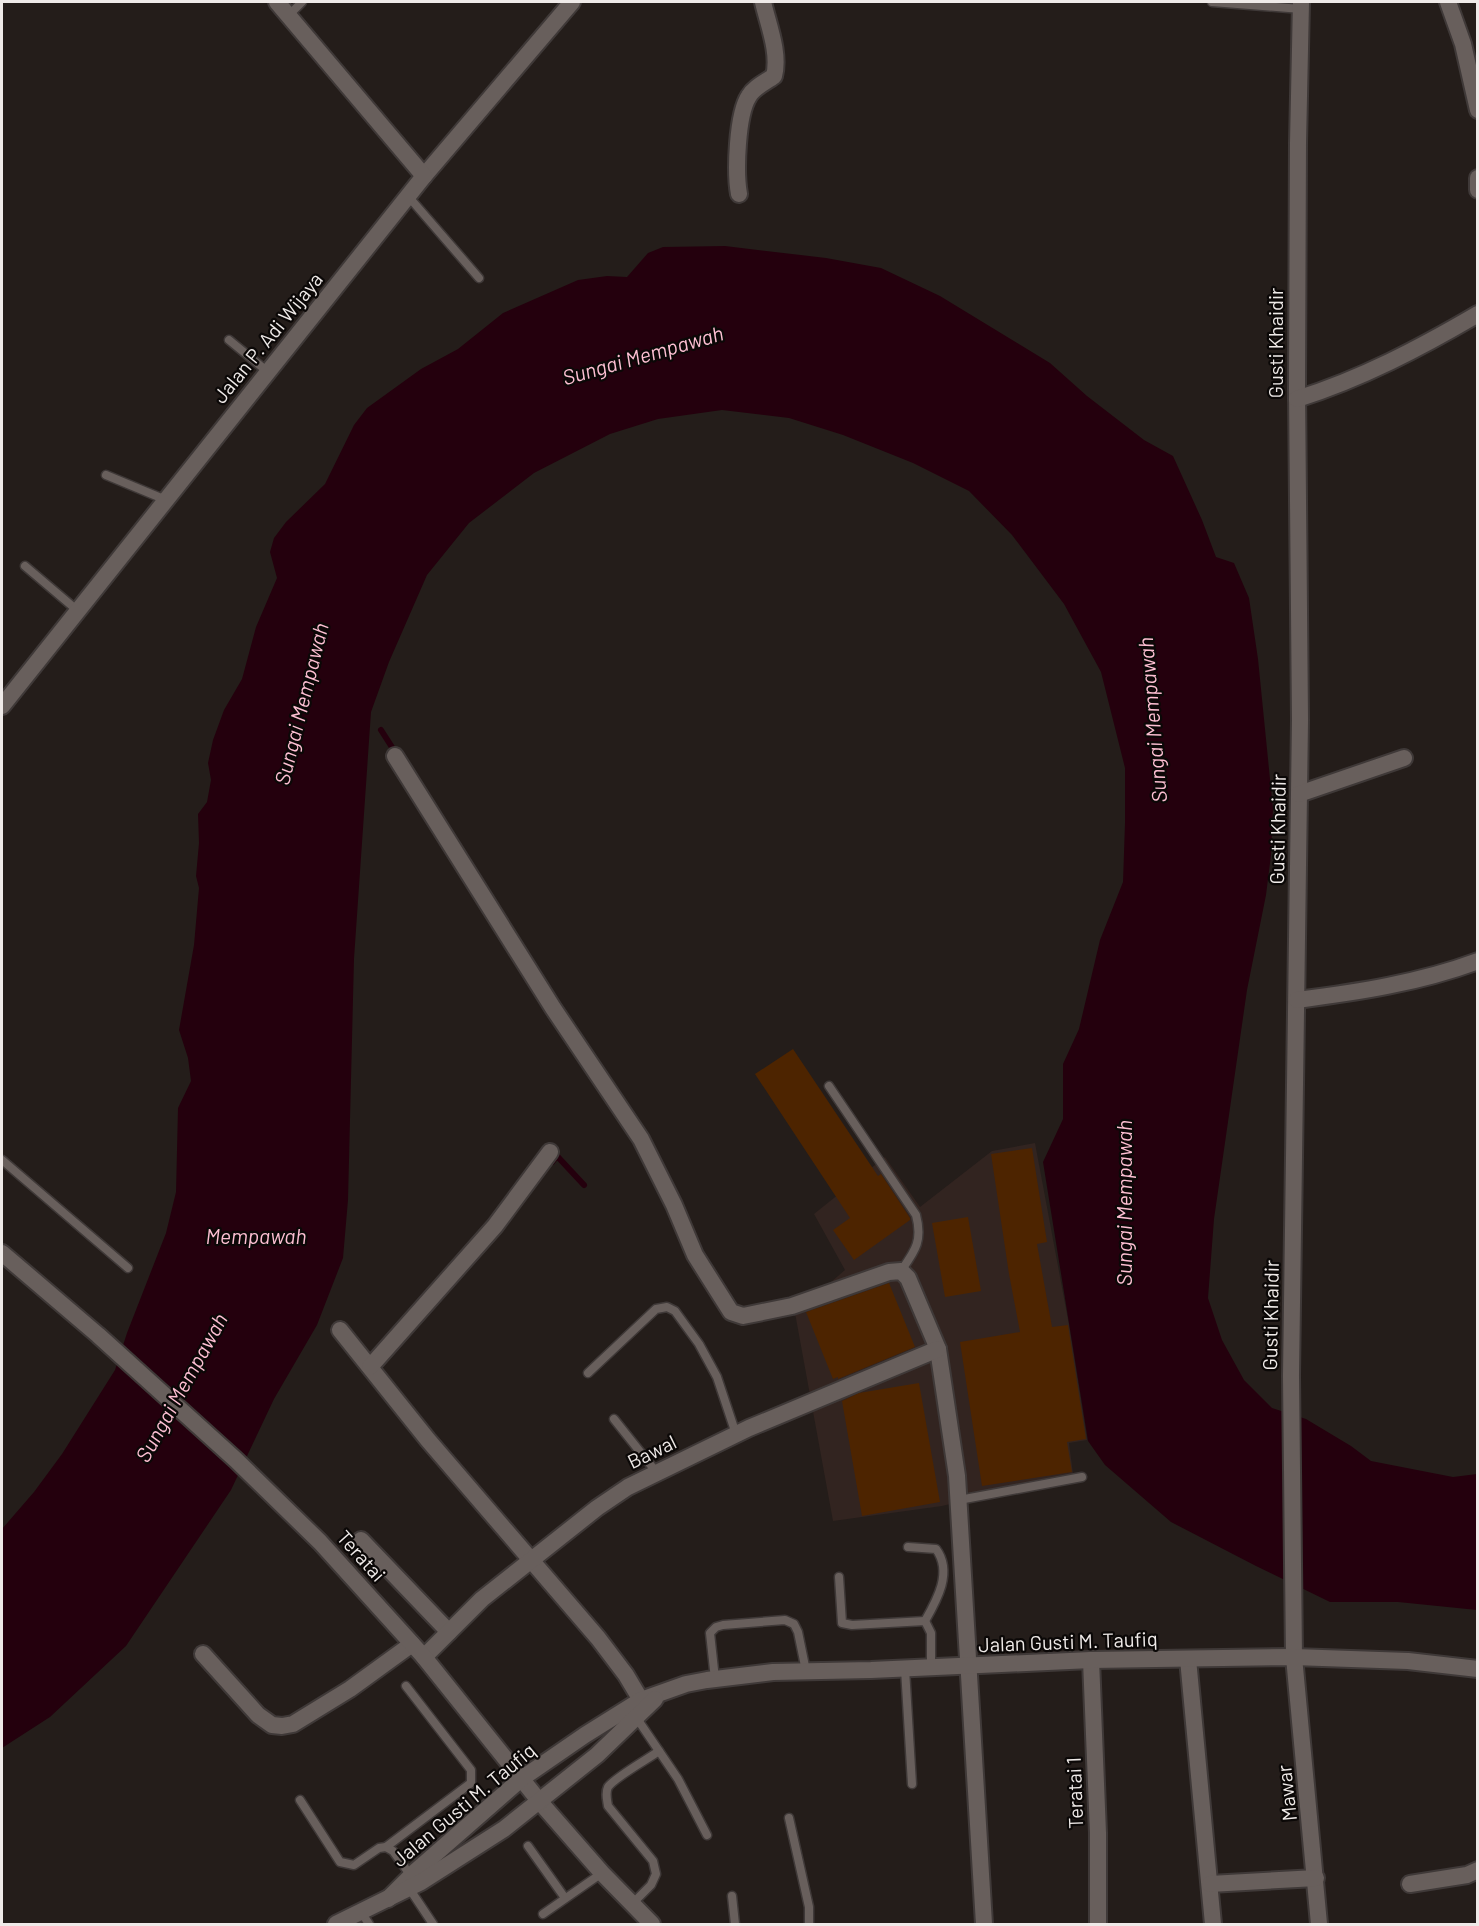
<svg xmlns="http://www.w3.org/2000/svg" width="1479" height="1926" font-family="Barlow,sans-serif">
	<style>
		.built { fill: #322420 }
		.water { fill: #24000d }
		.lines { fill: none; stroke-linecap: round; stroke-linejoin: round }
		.stream { stroke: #24000d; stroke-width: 6 }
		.building { fill: #4d2400 }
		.service-casing { stroke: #3f3938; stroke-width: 11 }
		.minor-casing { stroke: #3f3938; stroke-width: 20 }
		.secondary-casing { stroke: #3f3938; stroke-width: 20 }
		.service { stroke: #685f5c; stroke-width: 8 }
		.minor { stroke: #685f5c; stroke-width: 16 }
		.secondary { stroke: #685f5c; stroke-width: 16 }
		.labels { text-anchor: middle; stroke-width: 4.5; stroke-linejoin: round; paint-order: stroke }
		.street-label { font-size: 20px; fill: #efeae8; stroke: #0b0807 }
		.water-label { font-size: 21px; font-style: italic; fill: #fdbfd2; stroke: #0b0807 }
	</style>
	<rect width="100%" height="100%" fill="#241d1a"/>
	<!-- built -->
	<polygon class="built" points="1035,1143 1069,1325 1087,1440 1069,1443 1073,1474 942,1506 833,1521 795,1313 845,1270 814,1214 885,1157 920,1207 992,1151"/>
	<!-- water -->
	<polygon class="water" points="725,246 826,258 881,268 940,296 1050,363 1087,396 1144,440 1173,456 1202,520 1216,557 1234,563 1249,598 1258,659 1273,809 1271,855 1266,895 1247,990 1214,1219 1208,1298 1222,1340 1244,1380 1272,1408 1306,1419 1351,1446 1371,1461 1453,1477 1477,1474 1477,1610 1398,1602 1330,1602 1256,1566 1171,1522 1105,1465 1088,1441 1043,1162 1063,1119 1063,1064 1079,1029 1100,940 1123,882 1125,823 1125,768 1101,672 1064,604 1012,535 969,491 913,463 843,435 789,418 722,410 658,419 610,434 534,473 469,523 427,575 389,662 371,712 354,959 348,1200 343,1258 317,1325 274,1399 231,1490 126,1646 50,1717 2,1748 2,1529 34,1492 62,1454 115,1370 127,1333 166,1233 176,1192 178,1108 191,1081 188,1058 179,1030 194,945 199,888 196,876 199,843 198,814 207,802 211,780 208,763 213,740 224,710 242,679 256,627 277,578 270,552 274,538 286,522 325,484 354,425 367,408 421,369 458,349 503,313 578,280 607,276 627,277 648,253 663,247"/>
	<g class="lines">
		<!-- stream -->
		<g class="stream">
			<polyline points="381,730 397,755"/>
			<polyline points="552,1162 557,1156 584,1185"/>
		</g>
	</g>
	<!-- building -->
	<g class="building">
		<polygon points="793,1049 878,1176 881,1174 910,1218 910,1220 854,1260 833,1230 850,1218 755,1074"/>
		<polygon points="1032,1148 1047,1242 1037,1244 1052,1327 1068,1325 1086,1439 1067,1442 1072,1472 982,1486 960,1342 1020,1332 1009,1274 991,1154"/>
		<polygon points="968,1217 981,1291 945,1297 932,1223"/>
		<polygon points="889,1283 915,1347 838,1379 838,1377 833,1379 806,1312"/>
		<polygon points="919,1383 940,1502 862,1516 842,1401 859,1393"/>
	</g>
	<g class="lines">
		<defs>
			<g id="service">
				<polyline points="1212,2 1301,9"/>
				<polyline points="288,16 302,2"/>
				<polyline points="408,196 479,278"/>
				<polyline points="229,340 268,372"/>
				<polyline points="106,475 166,500"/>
				<polyline points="25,566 78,611"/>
				<path d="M829,1086L916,1215C923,1241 915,1251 901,1271"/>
				<polyline points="2,1160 128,1268"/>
				<polyline points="588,1373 656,1309 667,1307 675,1311 699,1344 717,1377 736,1434"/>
				<polyline points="614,1419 657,1473"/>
				<polyline points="959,1500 1082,1477"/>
				<path d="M908,1547L936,1549C953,1572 937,1600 925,1621"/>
				<polyline points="839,1577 842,1623 852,1625 925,1621 931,1633 931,1668"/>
				<polyline points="905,1669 912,1784"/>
				<polyline points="715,1679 710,1633 716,1627 723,1625 785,1620 794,1624 798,1632 806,1671"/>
				<polyline points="636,1717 678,1779 707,1835"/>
				<polyline points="300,1800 340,1862 354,1865 379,1848 386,1847 393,1851 411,1876"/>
				<polyline points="789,1818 809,1907 809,1924"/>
				<polyline points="528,1846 565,1898"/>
				<polyline points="386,1847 471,1783 471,1770 406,1686"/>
				<polyline points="409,1888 433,1924"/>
				<polyline points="732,1896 735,1924"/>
				<path d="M632,1904L651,1885L656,1874L653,1861L608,1806C607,1799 605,1793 608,1787C615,1777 648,1759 659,1751"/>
				<polyline points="361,1912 369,1924"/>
				<polyline points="543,1914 602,1873"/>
			</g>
			<g id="minor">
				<polyline points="1301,2 1298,143 1297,390 1300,720 1291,1376 1294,1657 1319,1924"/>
				<polyline points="1448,2 1463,44 1478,110"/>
				<polyline points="424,176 572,2"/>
				<polyline points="1478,178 1478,190"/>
				<path d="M739,194C735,172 737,114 749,96C754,87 766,82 774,76C780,53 768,24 763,2"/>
				<path d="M1297,399C1361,379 1420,348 1478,314"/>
				<polyline points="395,756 553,1008 641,1139 674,1205 695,1255 731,1312 743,1316 792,1306 889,1272 901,1271 908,1278 938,1349 957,1476 984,1924"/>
				<polyline points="1299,794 1404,758"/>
				<path d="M1297,1000C1358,992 1419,983 1478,961"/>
				<polyline points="340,1330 428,1440 598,1638 626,1675 645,1707"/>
				<polyline points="370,1367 495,1226 550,1152"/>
				<polyline points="361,1540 449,1632"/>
				<polyline points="203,1654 258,1715 272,1725 282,1726 293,1724 350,1689 412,1644"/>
				<polyline points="424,1657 482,1599 597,1508 628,1487 749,1428 938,1349"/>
				<polyline points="1188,1659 1213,1924"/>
				<polyline points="1091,1660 1098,1833 1098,1924"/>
				<polyline points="540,1802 602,1873 652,1924"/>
				<polyline points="1210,1884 1316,1878"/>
				<polyline points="1410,1884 1467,1875 1478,1870"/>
			</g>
			<g id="secondary">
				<polyline points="2,706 424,176 277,2"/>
				<polyline points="2,1253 98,1335 236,1460 320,1542 424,1657 540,1802"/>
				<polyline points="388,1899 417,1870 521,1779 585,1735 641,1700 686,1684 707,1680 773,1672 871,1670 1091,1660 1294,1657 1408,1661 1478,1669"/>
				<polyline points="336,1924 421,1882 504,1829 597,1755 655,1699"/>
			</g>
		</defs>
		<!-- service casing -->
		<use href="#service" class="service-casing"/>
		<!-- minor casing -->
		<use href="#minor" class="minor-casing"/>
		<!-- secondary casing -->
		<use href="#secondary" class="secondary-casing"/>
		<!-- service -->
		<use href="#service" class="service"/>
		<!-- minor -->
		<use href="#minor" class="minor"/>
		<!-- secondary -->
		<use href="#secondary" class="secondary"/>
	</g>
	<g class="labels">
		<!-- street labels -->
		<g class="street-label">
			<text transform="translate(268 338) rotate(-51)" y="7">Jalan P. Adi Wijaya</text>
			<text transform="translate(1276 343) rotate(-90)" y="7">Gusti Khaidir</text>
			<text transform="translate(1278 829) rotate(-89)" y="7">Gusti Khaidir</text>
			<text transform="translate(1271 1315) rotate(-89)" y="7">Gusti Khaidir</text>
			<text transform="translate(652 1452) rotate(-26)" y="7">Bawal</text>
			<text transform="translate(361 1556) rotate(48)" y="7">Teratai</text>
			<text transform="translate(1068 1642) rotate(-2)" y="7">Jalan Gusti M. Taufiq</text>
			<text transform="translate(1075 1793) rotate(-92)" y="7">Teratai 1</text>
			<text transform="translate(1287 1793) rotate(-96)" y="7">Mawar</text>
			<text transform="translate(464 1805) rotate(-40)" y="7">Jalan Gusti M. Taufiq</text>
		</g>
		<!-- water labels -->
		<g class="water-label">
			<text transform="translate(643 356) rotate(-16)" y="7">Sungai Mempawah</text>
			<text transform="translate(302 704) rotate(-76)" y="7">Sungai Mempawah</text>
			<text transform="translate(1153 720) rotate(-95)" y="7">Sungai Mempawah</text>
			<text transform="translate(1125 1203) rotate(-90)" y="7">Sungai Mempawah</text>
			<text x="256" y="1244">Mempawah</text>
			<text transform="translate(182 1388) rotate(-61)" y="7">Sungai Mempawah</text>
		</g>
	</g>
	<!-- border -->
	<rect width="1479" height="1926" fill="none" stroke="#efeae8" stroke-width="6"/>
</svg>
